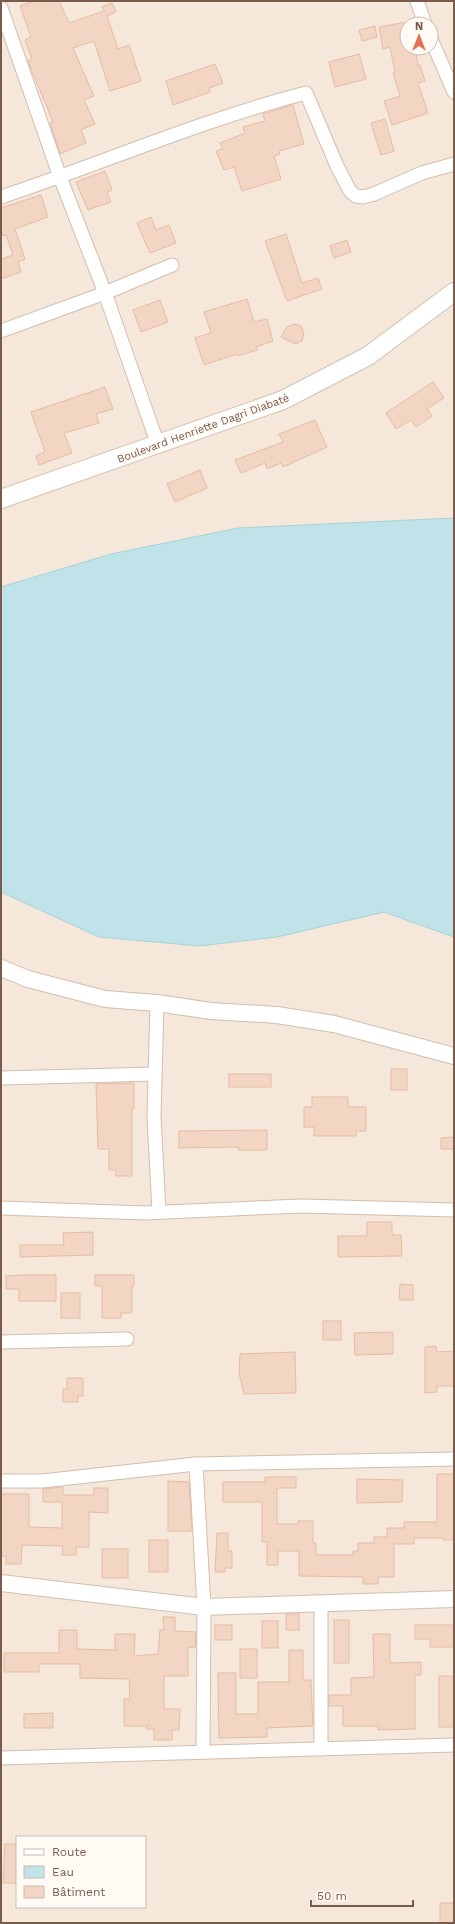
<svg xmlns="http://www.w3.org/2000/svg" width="455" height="1924" font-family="'Work Sans',sans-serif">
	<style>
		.residential { fill: #f5e8da; fill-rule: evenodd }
		.water { fill: #bfe3e8; stroke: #a5d3da }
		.building { fill: #f3d5c3; stroke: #e6bba3 }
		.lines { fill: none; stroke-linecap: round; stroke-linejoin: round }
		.minor-casing { stroke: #d1beb0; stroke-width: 15 }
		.tertiary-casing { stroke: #d1beb0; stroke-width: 18 }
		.secondary-casing { stroke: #d6c0b0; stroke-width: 20 }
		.minor { stroke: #fff; stroke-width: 13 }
		.tertiary { stroke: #fff; stroke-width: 16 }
		.secondary { stroke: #fff; stroke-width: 18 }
		.labels { text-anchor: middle; stroke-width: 4; stroke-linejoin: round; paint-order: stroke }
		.street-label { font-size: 11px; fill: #7a5c4d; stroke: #fffaf3 }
	</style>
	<rect width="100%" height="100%" fill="#fdf6ec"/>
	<!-- residential -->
	<path class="residential" d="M1,1H454V1923H1ZM407,24H431V48H407ZM17,1837H145V1907H17Z"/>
	<!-- water -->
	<polygon class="water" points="454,518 454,937 384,912 277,937 199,946 99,937 1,892 1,587 111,554 238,528"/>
	<!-- building -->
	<g class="building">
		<polygon points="33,1 59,1 69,23 104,11 102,7 112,3 116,12 107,16 118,49 129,45 141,81 110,91 94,41 73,48 94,96 84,100 95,124 81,130 86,143 60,154 50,123 53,122 28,61 32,59 25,40 31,37 20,6"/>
		<polygon points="407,22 407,48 415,48 418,66 420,65 425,81 418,83 428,113 392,125 384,101 400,96 393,73 395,72 390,47 383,49 379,27"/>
		<polygon points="375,26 377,37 362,41 359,30"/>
		<polygon points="359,54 366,79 335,87 329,62"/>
		<polygon points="215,64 223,83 209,88 210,92 173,105 166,81"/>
		<polygon points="293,105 304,144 279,151 280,154 274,156 281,179 242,191 234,167 224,170 216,151 223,149 220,143 245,133 243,127 265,121 263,114"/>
		<polygon points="385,119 394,151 381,155 371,123"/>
		<polygon points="105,171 112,190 107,192 111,202 88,210 76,182"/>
		<polygon points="41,195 48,217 15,229 25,259 18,262 21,272 1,279 1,259 13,255 6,235 3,236 1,229 1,208"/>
		<polygon points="151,217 156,230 169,225 176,243 150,253 137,223"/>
		<polygon points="286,234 302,283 318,278 322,289 287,301 265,241"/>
		<polygon points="347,240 351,252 334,258 330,246"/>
		<polygon points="247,299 254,322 267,319 273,341 256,347 257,350 237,356 237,354 204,365 195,338 211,333 204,312"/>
		<polygon points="160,300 168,322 141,332 133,310"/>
		<polygon points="294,324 301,326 304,333 302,341 295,344 281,337 287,327"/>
		<polygon points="433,382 444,398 427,409 432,416 416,427 411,420 396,429 386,413"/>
		<polygon points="105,387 113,409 96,414 99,423 64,433 72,453 39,465 36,456 45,452 31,412"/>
		<polygon points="315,420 327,447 283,467 281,463 267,469 265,463 241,473 235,460 283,442 279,434"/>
		<polygon points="200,470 207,488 175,502 167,484"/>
		<rect x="391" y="1069" width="16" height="21"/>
		<rect x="229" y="1074" width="42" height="13"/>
		<polygon points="134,1083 134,1109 132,1109 132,1176 116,1176 116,1170 109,1170 109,1149 98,1149 96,1084"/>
		<polygon points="312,1097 348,1097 348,1107 366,1107 366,1131 356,1131 356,1136 314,1136 314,1127 304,1127 304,1107 312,1107"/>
		<polygon points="267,1130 267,1150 238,1150 238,1147 179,1148 179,1131"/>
		<polygon points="454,1137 454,1149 441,1149 441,1138"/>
		<polygon points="367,1222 392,1222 392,1235 401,1235 402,1256 338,1257 338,1236 367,1236"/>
		<polygon points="93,1232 93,1255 20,1257 20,1245 64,1245 63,1233"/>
		<polygon points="20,1275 56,1275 56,1301 19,1301 19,1289 6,1289 6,1276"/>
		<polygon points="95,1275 134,1275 134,1286 132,1286 132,1313 121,1313 121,1318 102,1318 102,1286 95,1286"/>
		<polygon points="400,1284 413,1285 413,1300 399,1300"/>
		<rect x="61" y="1293" width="19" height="25"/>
		<rect x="323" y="1321" width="18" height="19"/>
		<polygon points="393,1332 393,1354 355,1355 354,1333"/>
		<polygon points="436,1346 437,1352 454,1351 454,1386 437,1386 437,1392 425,1393 425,1347"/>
		<polygon points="295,1352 296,1393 244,1394 239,1373 240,1354"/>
		<polygon points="67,1378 83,1378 83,1396 78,1396 78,1402 63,1402 63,1389 67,1389"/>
		<polygon points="437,1474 454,1474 454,1540 443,1540 443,1538 414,1538 414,1544 394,1544 394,1577 378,1577 378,1584 363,1584 363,1577 299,1576 299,1551 278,1551 278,1565 267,1565 267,1542 262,1542 262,1502 223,1502 223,1482 265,1482 265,1477 296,1477 296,1488 277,1488 277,1524 298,1524 298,1521 313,1521 313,1543 316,1543 316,1555 353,1555 353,1551 358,1551 358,1543 374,1543 374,1537 387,1537 387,1528 404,1528 404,1522 437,1522"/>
		<polygon points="357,1479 403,1480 402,1502 357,1503"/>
		<polygon points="168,1481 189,1482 192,1531 168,1531"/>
		<polygon points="63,1487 63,1495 94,1495 94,1488 108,1488 108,1513 89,1512 89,1547 76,1547 76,1555 62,1555 63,1546 22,1545 21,1564 6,1564 6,1556 1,1556 1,1494 29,1494 29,1527 62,1528 62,1502 43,1502 43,1489"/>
		<polygon points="217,1533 228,1533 228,1551 232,1551 232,1568 225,1568 225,1572 215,1572"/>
		<rect x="149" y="1540" width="19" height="32"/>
		<rect x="102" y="1549" width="26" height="29"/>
		<rect x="286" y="1614" width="13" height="16"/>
		<polygon points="163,1617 175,1617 175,1631 196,1632 195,1648 188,1647 188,1676 164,1676 164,1709 180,1709 179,1730 172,1730 172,1740 154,1740 154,1729 146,1729 147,1726 124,1726 124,1699 130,1699 129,1679 80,1678 80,1664 39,1664 39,1672 4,1672 4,1653 59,1653 59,1630 77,1630 77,1649 115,1650 115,1634 135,1634 134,1656 158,1654 160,1630 164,1630"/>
		<rect x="334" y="1620" width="15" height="43"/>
		<rect x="262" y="1621" width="16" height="27"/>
		<rect x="215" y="1625" width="17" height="15"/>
		<polygon points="415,1625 454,1625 454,1647 430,1647 430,1639 415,1639"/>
		<polygon points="373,1634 390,1634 390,1663 421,1662 421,1675 415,1675 415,1729 378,1730 378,1726 343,1726 343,1706 329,1706 329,1695 351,1695 351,1678 374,1677"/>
		<rect x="240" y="1649" width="17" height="29"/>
		<polygon points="289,1650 303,1650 303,1680 311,1680 313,1726 267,1728 267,1737 219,1738 218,1673 236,1673 236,1714 258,1714 258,1682 289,1682"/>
		<rect x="439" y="1676" width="15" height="51"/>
		<polygon points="53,1713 53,1728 24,1728 24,1714"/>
		<polygon points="5,1844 17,1844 17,1883 3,1883"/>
		<rect x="440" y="1903" width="14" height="20"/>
	</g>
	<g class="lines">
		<defs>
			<g id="minor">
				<polyline points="417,1 425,24"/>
				<polyline points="1,8 60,177 105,293 158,445"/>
				<polyline points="431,39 454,92"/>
				<path d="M1,197C103,163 202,120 306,93L337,166L350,191L356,196L363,197L374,194L422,173L454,164"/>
				<polyline points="1,331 105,293 172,265"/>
				<polyline points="157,1003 154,1117 159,1211"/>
				<polyline points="1,1078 154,1074"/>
				<polyline points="1,1208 145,1213 301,1206 454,1210"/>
				<polyline points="1,1342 127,1339"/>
				<polyline points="196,1464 204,1607 203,1752"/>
				<polyline points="1,1481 42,1481 196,1464 454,1459"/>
				<polyline points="321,1603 321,1749"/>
				<polyline points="1,1758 454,1745"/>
			</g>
			<g id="tertiary">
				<polyline points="1,968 28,979 105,999 157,1003 211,1011 277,1015 334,1024 454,1056"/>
				<polyline points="1,1583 204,1607 454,1599"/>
			</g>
			<polyline id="secondary" points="1,499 283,400 368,356 454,292"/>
		</defs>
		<!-- minor casing -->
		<use href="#minor" class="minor-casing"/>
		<!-- tertiary casing -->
		<use href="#tertiary" class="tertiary-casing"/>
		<!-- secondary casing -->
		<use href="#secondary" class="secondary-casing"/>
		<!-- minor -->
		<use href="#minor" class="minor"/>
		<!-- tertiary -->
		<use href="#tertiary" class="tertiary"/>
		<!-- secondary -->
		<use href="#secondary" class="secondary"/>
	</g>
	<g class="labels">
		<!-- street labels -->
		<g class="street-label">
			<text transform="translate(203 428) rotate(-20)" y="4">Boulevard Henriette Dagri Diabaté</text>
		</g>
	</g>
	<!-- border -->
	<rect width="455" height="1924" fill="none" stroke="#7a5c4d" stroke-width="4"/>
	<!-- legend -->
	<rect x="16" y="1836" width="130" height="72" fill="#fffaf3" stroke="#cabbb1"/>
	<rect x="24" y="1849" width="20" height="6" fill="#ffffff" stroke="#cabbb1"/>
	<text x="52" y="1856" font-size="12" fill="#7a5c4d">Route</text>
	<rect x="24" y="1866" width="20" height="12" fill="#bfe3e8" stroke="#cabbb1"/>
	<text x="52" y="1876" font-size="12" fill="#7a5c4d">Eau</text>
	<rect x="24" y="1886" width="20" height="12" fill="#f3d5c3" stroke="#cabbb1"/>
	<text x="52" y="1896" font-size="12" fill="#7a5c4d">Bâtiment</text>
	<!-- north arrow -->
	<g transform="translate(419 36)"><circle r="19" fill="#fffaf3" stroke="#cabbb1"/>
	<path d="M0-3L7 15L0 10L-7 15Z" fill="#e76f51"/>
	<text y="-6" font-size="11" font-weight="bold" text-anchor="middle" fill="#7a5c4d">N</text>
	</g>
	<!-- scale -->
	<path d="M311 1900v6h102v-6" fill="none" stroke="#7a5c4d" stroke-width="2"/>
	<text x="317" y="1900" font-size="12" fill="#7a5c4d" stroke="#fffaf3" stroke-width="3" paint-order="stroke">50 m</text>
</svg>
